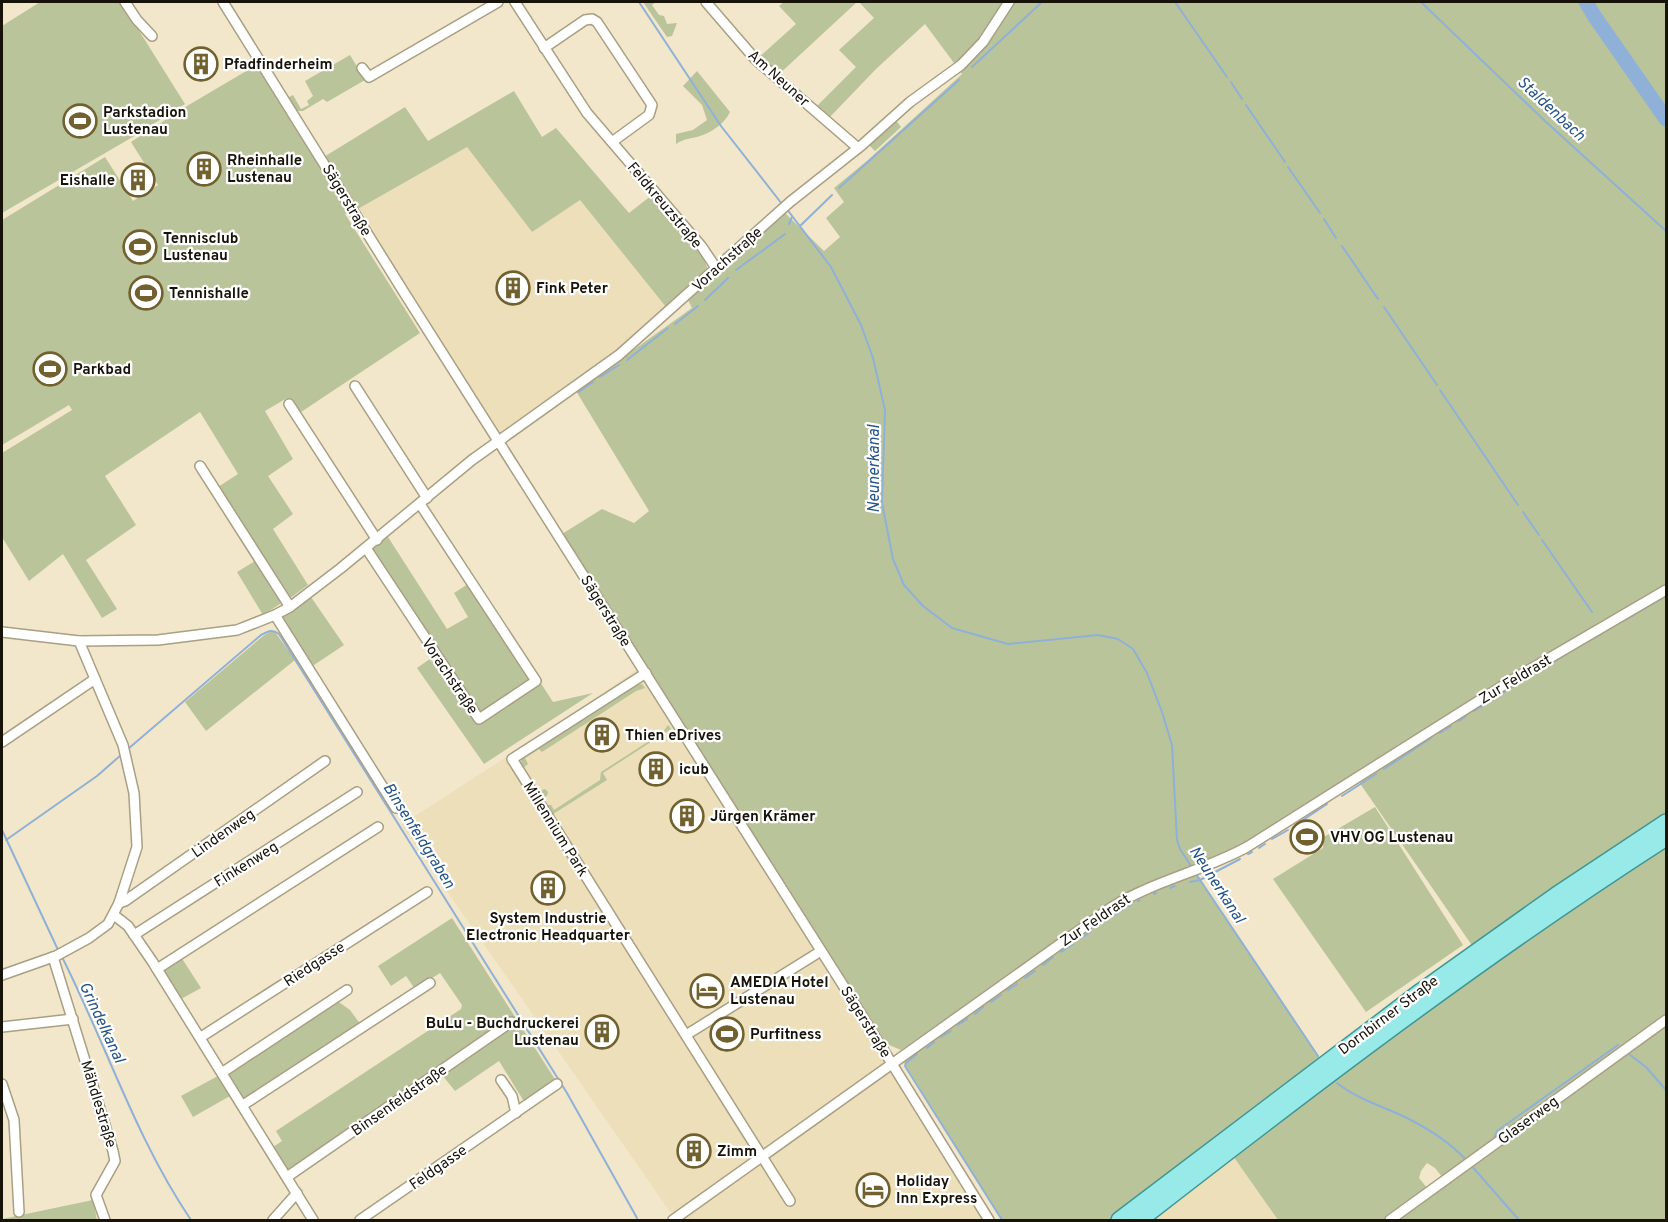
<svg xmlns="http://www.w3.org/2000/svg" width="1668" height="1222" font-family="Overpass,sans-serif">
	<style>
		.built { fill: #ecdfba }
		.green { fill: #bac49b }
		.lines { fill: none; stroke-linecap: round; stroke-linejoin: round }
		.stream { stroke: #8fb1d7; stroke-width: 2 }
		.river { stroke: #8fb1d7; stroke-width: 15 }
		.minor-casing { stroke: #a99f83; stroke-width: 12 }
		.primary-casing { stroke: #3f9692; stroke-width: 18 }
		.minor { stroke: #fff; stroke-width: 9 }
		.primary { stroke: #98eae9; stroke-width: 15 }
		.labels { text-anchor: middle; stroke-width: 4.5; stroke-linejoin: round; paint-order: stroke }
		.poi-label { font-size: 15px; font-weight: bold; fill: #171309; stroke: #fff; text-anchor: start }
		.street-label { font-size: 15px; fill: #171309; stroke: #fff }
		.water-label { font-size: 16px; font-style: italic; fill: #245485; stroke: #fff }
	</style>
	<rect width="100%" height="100%" fill="#f2e7ca"/>
	<!-- built -->
	<g class="built">
		<polygon points="467,147 532,232 579,199 669,311 619,355 498,441 354,211"/>
		<polygon points="645,668 990,1220 673,1220 675,1219 401,825 564,720 636,670"/>
		<polygon points="1233,1156 1278,1220 1150,1220"/>
	</g>
	<!-- green -->
	<g class="green">
		<polygon points="40,2 121,2 185,104 131,138 2,213 2,26"/>
		<polygon points="643,2 656,2 652,5 659,15 664,16 667,24 677,23 672,36 667,37"/>
		<polygon points="784,2 857,2 776,77 756,60 796,24 779,6"/>
		<polygon points="859,2 1009,2 983,42 957,67 925,24 876,69 828,119 815,108 856,67 839,50 874,18"/>
		<polygon points="1011,2 1581,2 1611,48 1666,124 1666,1220 1396,1220 1443,1178 1435,1168 1427,1163 1421,1171 1419,1178 1428,1189 1385,1220 1278,1220 1233,1156 1480,957 1359,782 1305,808 1232,852 1087,920 901,1050 887,1044 562,534 602,509 634,523 649,511 576,391 692,308 688,300 715,273 783,211 824,251 840,237 826,218 844,202 834,188 868,160 962,74 959,69"/>
		<polygon points="1592,2 1666,2 1666,111 1616,41"/>
		<polygon points="350,55 365,80 327,102 323,99 303,111 297,111 289,97 293,95 301,109 309,105 307,101 313,96 305,81"/>
		<path d="M260,63L319,160L405,107L428,141L514,91L542,137L556,128L629,213L652,195C663,208 708,256 707,269L666,307L580,200L532,232L467,147L356,210L345,214L420,333L298,414L287,398L265,411L293,459L268,476L293,514L273,529L308,585L289,599L218,487L238,474L200,412L105,476L136,525L86,560L117,609L102,618L63,554L29,581L2,537V453L72,410L69,405L2,445V220L105,157L133,201L158,185L131,142L187,106Z"/>
		<path d="M697,71L730,112C725,123 711,133 700,136C691,139 685,138 676,144V134L693,130L707,120L702,105L683,86Z"/>
		<polygon points="895,119 901,127 875,151 868,144"/>
		<polygon points="388,537 447,629 468,617 454,593 474,580 553,702 593,693 484,764 417,668 437,654 372,550"/>
		<polygon points="257,560 283,602 263,615 237,572"/>
		<polygon points="311,597 344,645 314,665 310,664 283,621 283,617"/>
		<polygon points="270,632 275,632 295,660 206,731 185,702 263,636"/>
		<polygon points="642,684 645,688 636,691 542,752 539,749 525,758 528,764 523,768 538,791 545,789 548,792 547,796 540,798 520,767 522,758 635,685"/>
		<polygon points="668,725 671,729 603,773 607,780 550,816 545,807 547,805 551,805 554,810 600,780 601,772 663,732"/>
		<polygon points="1375,807 1463,945 1366,1012 1273,879 1323,848 1324,837"/>
		<polygon points="1196,873 1321,1060 1115,1220 1002,1220 903,1061 1120,905"/>
		<polygon points="452,918 556,1081 525,1103 499,1061 455,1091 438,1070 290,1170 287,1170 273,1147 282,1141 276,1131 461,1009 462,1005 440,973 415,989 406,976 391,986 378,966"/>
		<polygon points="181,957 201,988 181,999 162,971"/>
		<polygon points="336,1000 350,1010 361,1025 243,1100 228,1074 230,1070"/>
		<polygon points="216,1077 219,1077 230,1096 193,1117 181,1096"/>
		<polygon points="93,1200 97,1220 2,1220 2,1219"/>
	</g>
	<g class="lines">
		<!-- stream -->
		<g class="stream">
			<polyline points="639,2 721,126 782,204"/>
			<polyline points="1175,2 1227,77"/>
			<polyline points="1421,2 1545,121 1666,231"/>
			<polyline points="972,67 1042,2"/>
			<polyline points="1231,82 1242,99"/>
			<polyline points="1246,105 1285,162"/>
			<polyline points="1288,167 1320,213"/>
			<polyline points="839,188 959,80"/>
			<polyline points="786,208 831,267 861,325 873,358 885,410 882,503 893,559 904,585 923,606 952,628 1008,644 1098,635 1118,639 1133,649 1147,673 1162,712 1172,745 1177,840 1180,849 1193,869"/>
			<polyline points="1324,219 1336,238"/>
			<polyline points="789,224 792,217"/>
			<polyline points="800,226 832,195"/>
			<polyline points="1342,246 1378,299"/>
			<polyline points="736,270 785,234"/>
			<polyline points="705,300 728,278"/>
			<polyline points="1384,307 1437,385"/>
			<polyline points="675,324 698,306"/>
			<polyline points="627,360 668,328"/>
			<polyline points="600,377 619,365"/>
			<polyline points="1440,390 1518,505"/>
			<polyline points="579,392 593,382"/>
			<polyline points="1523,512 1539,535"/>
			<polyline points="1542,540 1592,612"/>
			<polyline points="1642,610 1666,596"/>
			<polyline points="1609,628 1634,615"/>
			<polyline points="1590,640 1601,634"/>
			<polyline points="1573,650 1582,645"/>
			<polyline points="1542,669 1565,655"/>
			<polyline points="1474,711 1533,674"/>
			<polyline points="1459,721 1466,716"/>
			<polyline points="1440,733 1451,726"/>
			<path d="M128,749L261,635C269,631 272,629 279,634L567,1093L637,1218"/>
			<polyline points="1384,769 1431,738"/>
			<polyline points="1342,796 1376,774"/>
			<polyline points="1297,824 1327,804"/>
			<polyline points="2,830 59,952"/>
			<polyline points="1272,839 1288,830"/>
			<polyline points="6,840 97,776 121,755"/>
			<polyline points="1259,848 1265,844"/>
			<polyline points="1248,854 1252,852"/>
			<polyline points="1196,874 1318,1056"/>
			<polyline points="1190,882 1200,880 1240,859"/>
			<polyline points="1170,888 1175,886"/>
			<polyline points="1154,894 1156,893"/>
			<polyline points="1138,901 1140,900"/>
			<polyline points="1129,906 1131,905"/>
			<polyline points="1114,915 1122,910"/>
			<polyline points="1097,926 1106,920"/>
			<polyline points="1080,939 1090,932"/>
			<polyline points="1061,952 1073,944"/>
			<path d="M62,957C106,1044 136,1139 191,1220"/>
			<polyline points="1043,965 1053,957"/>
			<polyline points="1025,978 1035,971"/>
			<polyline points="1008,990 1017,984"/>
			<polyline points="991,1002 1001,995"/>
			<polyline points="975,1014 983,1007"/>
			<polyline points="958,1025 967,1019"/>
			<polyline points="941,1037 951,1031"/>
			<polyline points="927,1048 934,1042"/>
			<polyline points="917,1054 906,1063 905,1066 1002,1220"/>
			<polyline points="1630,1055 1646,1067 1666,1090"/>
			<path d="M1337,1083C1357,1099 1382,1106 1405,1117C1427,1128 1449,1141 1466,1160"/>
			<polyline points="1495,1136 1497,1131 1618,1045"/>
			<polyline points="1470,1164 1519,1220"/>
		</g>
		<!-- river -->
		<polyline class="river" points="1586,2 1595,17 1666,119"/>
		<defs>
			<g id="minor">
				<polyline points="125,2 137,20 152,36"/>
				<polyline points="223,2 405,294 853,1001 989,1220"/>
				<polyline points="515,2 587,113 702,247 716,268"/>
				<polyline points="706,2 756,60 858,148"/>
				<polyline points="544,48 585,20 592,19 597,22 652,105 649,115 612,142"/>
				<polyline points="362,68 369,77 498,2"/>
				<polyline points="355,386 427,498"/>
				<polyline points="289,404 377,540"/>
				<polyline points="200,466 290,607"/>
				<polyline points="366,548 479,719 536,681 420,504"/>
				<polyline points="275,615 396,808"/>
				<polyline points="2,632 79,641 158,640 237,630 275,615 290,607 341,568 472,460 619,355 790,202 862,145 910,102 961,65 983,42 1009,2"/>
				<polyline points="646,673 512,759 790,1201"/>
				<polyline points="2,742 95,679"/>
				<polyline points="119,903 125,901 325,761"/>
				<polyline points="114,915 128,926 152,961 313,1220"/>
				<polyline points="134,935 357,792"/>
				<polyline points="53,957 113,1151 115,1161 96,1195 105,1220"/>
				<polyline points="157,969 378,827"/>
				<polyline points="2,975 56,956 89,938 108,924 119,903 137,847 134,793 123,745 79,641"/>
				<polyline points="2,1027 73,1019"/>
				<polyline points="686,1035 821,951"/>
				<polyline points="201,1037 427,892"/>
				<polyline points="223,1072 347,990"/>
				<polyline points="501,1080 512,1096 516,1113"/>
				<polyline points="2,1084 14,1120 19,1212"/>
				<polyline points="243,1105 430,983"/>
				<polyline points="287,1177 511,1022"/>
				<polyline points="273,1220 297,1193"/>
				<polyline points="360,1220 557,1084"/>
				<path d="M673,1220L1112,907C1154,881 1203,871 1247,847L1507,683L1666,590"/>
				<polyline points="1390,1220 1666,1020"/>
			</g>
			<g id="primary">
				<polyline points="1119,1220 1421,991 1556,895 1666,822"/>
				<path d="M1140,1220C1311,1087 1484,955 1666,838"/>
			</g>
		</defs>
		<!-- minor casing -->
		<use href="#minor" class="minor-casing"/>
		<!-- primary casing -->
		<use href="#primary" class="primary-casing"/>
		<!-- minor -->
		<use href="#minor" class="minor"/>
		<!-- primary -->
		<use href="#primary" class="primary"/>
	</g>
	<!-- icons -->
	<defs>
		<symbol id="building-ring" viewBox="-11 -11 22 22"><circle r="9.5" fill="#fff" stroke="#70612e" stroke-width="1.5"/><path d="M-4-6H4V6H1V3H-1V6H-4ZM-2.5-4.3h1.7v1.8h-1.7ZM.8-4.3h1.7v1.8H.8ZM-2.5-1h1.7V.8h-1.7ZM.8-1h1.7V.8H.8Z" fill="#70612e"/></symbol>
		<symbol id="stadium-ring" viewBox="-11 -11 22 22"><circle r="9.5" fill="#fff" stroke="#70612e" stroke-width="1.5"/><path d="M0-5a6.5 5 0 1 0 0 10a6.5 5 0 1 0 0-10ZM-3.5-1.8h7v3.6h-7Z" fill="#70612e"/></symbol>
		<symbol id="hotel-ring" viewBox="-11 -11 22 22"><circle r="9.5" fill="#fff" stroke="#70612e" stroke-width="1.5"/><path d="M-6-4.5h1.5V1H6V5H4.5V3h-9V5H-6ZM-4 0a1.8 1.8 0 1 1 3.6 0ZM.5 0V-2.5h3Q6-2.5 6 0Z" fill="#70612e"/></symbol>
	</defs>
	<g fill-rule="evenodd">
		<use href="#building-ring" x="182" y="45" width="38" height="38"/>
		<use href="#stadium-ring" x="61" y="102" width="38" height="38"/>
		<use href="#building-ring" x="185" y="150" width="38" height="38"/>
		<use href="#building-ring" x="119" y="161" width="38" height="38"/>
		<use href="#stadium-ring" x="121" y="228" width="38" height="38"/>
		<use href="#building-ring" x="494" y="269" width="38" height="38"/>
		<use href="#stadium-ring" x="127" y="274" width="38" height="38"/>
		<use href="#stadium-ring" x="31" y="350" width="38" height="38"/>
		<use href="#building-ring" x="583" y="716" width="38" height="38"/>
		<use href="#building-ring" x="637" y="750" width="38" height="38"/>
		<use href="#building-ring" x="668" y="797" width="38" height="38"/>
		<use href="#stadium-ring" x="1288" y="818" width="38" height="38"/>
		<use href="#building-ring" x="529" y="869" width="38" height="38"/>
		<use href="#hotel-ring" x="688" y="972" width="38" height="38"/>
		<use href="#building-ring" x="583" y="1013" width="38" height="38"/>
		<use href="#stadium-ring" x="708" y="1015" width="38" height="38"/>
		<use href="#building-ring" x="675" y="1132" width="38" height="38"/>
		<use href="#hotel-ring" x="854" y="1171" width="38" height="38"/>
	</g>
	<g class="labels">
		<!-- poi labels -->
		<g class="poi-label">
			<text x="224" y="69">Pfadfinderheim</text>
			<text x="103" y="117">Parkstadion<tspan x="103" dy="17">Lustenau</tspan></text>
			<text x="227" y="165">Rheinhalle<tspan x="227" dy="17">Lustenau</tspan></text>
			<text x="115" y="185" text-anchor="end">Eishalle</text>
			<text x="163" y="243">Tennisclub<tspan x="163" dy="17">Lustenau</tspan></text>
			<text x="536" y="293">Fink Peter</text>
			<text x="169" y="298">Tennishalle</text>
			<text x="73" y="374">Parkbad</text>
			<text x="625" y="740">Thien eDrives</text>
			<text x="679" y="774">icub</text>
			<text x="710" y="821">Jürgen Krämer</text>
			<text x="1330" y="842">VHV OG Lustenau</text>
			<text x="548" y="923" text-anchor="middle">System Industrie<tspan x="548" dy="17">Electronic Headquarter</tspan></text>
			<text x="730" y="987">AMEDIA Hotel<tspan x="730" dy="17">Lustenau</tspan></text>
			<text x="579" y="1028" text-anchor="end">BuLu - Buchdruckerei<tspan x="579" dy="17">Lustenau</tspan></text>
			<text x="750" y="1039">Purfitness</text>
			<text x="717" y="1156">Zimm</text>
			<text x="896" y="1186">Holiday<tspan x="896" dy="17">Inn Express</tspan></text>
		</g>
		<!-- street labels -->
		<g class="street-label">
			<text transform="translate(779 78) rotate(42)" y="5">Am Neuner</text>
			<text transform="translate(347 200) rotate(59)" y="5">Sägerstraße</text>
			<text transform="translate(665 205) rotate(50)" y="5">Feldkreuzstraße</text>
			<text transform="translate(727 259) rotate(-42)" y="5">Vorachstraße</text>
			<text transform="translate(606 611) rotate(58)" y="5">Sägerstraße</text>
			<text transform="translate(450 676) rotate(56)" y="5">Vorachstraße</text>
			<text transform="translate(1515 679) rotate(-31)" y="5">Zur Feldrast</text>
			<text transform="translate(556 829) rotate(58)" y="5">Millennium Park</text>
			<text transform="translate(223 833) rotate(-35)" y="5">Lindenweg</text>
			<text transform="translate(246 864) rotate(-32)" y="5">Finkenweg</text>
			<text transform="translate(1095 920) rotate(-34)" y="5">Zur Feldrast</text>
			<text transform="translate(314 964) rotate(-33)" y="5">Riedgasse</text>
			<text transform="translate(1388 1015) rotate(-37)" y="5">Dornbirner Straße</text>
			<text transform="translate(866 1022) rotate(58)" y="5">Sägerstraße</text>
			<text transform="translate(399 1100) rotate(-35)" y="5">Binsenfeldstraße</text>
			<text transform="translate(99 1104) rotate(73)" y="5">Mähdlestraße</text>
			<text transform="translate(1528 1120) rotate(-36)" y="5">Glaserweg</text>
			<text transform="translate(438 1167) rotate(-35)" y="5">Feldgasse</text>
		</g>
		<!-- water labels -->
		<g class="water-label">
			<text transform="translate(1552 108) rotate(43)" y="6">Staldenbach</text>
			<text transform="translate(873 469) rotate(-90)" y="6">Neunerkanal</text>
			<text transform="translate(420 835) rotate(58)" y="6">Binsenfeldgraben</text>
			<text transform="translate(1218 884) rotate(57)" y="6">Neunerkanal</text>
			<text transform="translate(103 1022) rotate(65)" y="6">Grindelkanal</text>
		</g>
	</g>
	<!-- border -->
	<rect width="1668" height="1222" fill="none" stroke="#171309" stroke-width="6"/>
</svg>
